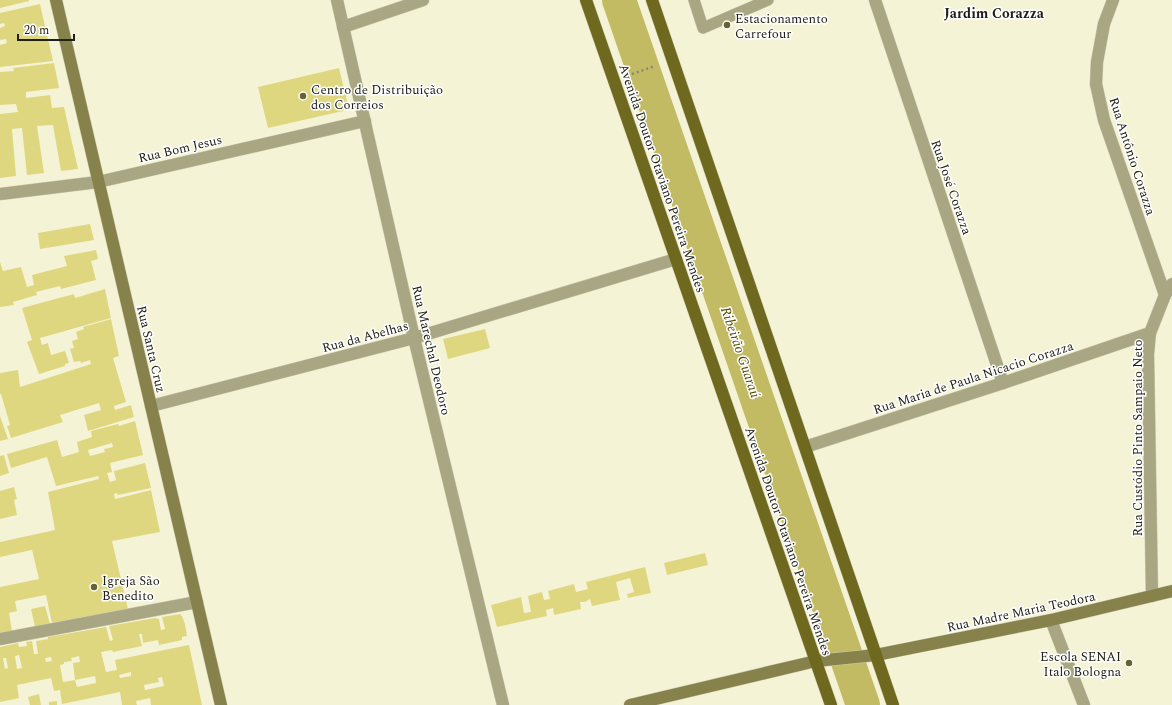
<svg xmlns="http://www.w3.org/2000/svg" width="1172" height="705" font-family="Spectral,serif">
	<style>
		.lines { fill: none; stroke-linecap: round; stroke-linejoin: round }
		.river { stroke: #c3bb64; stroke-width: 34 }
		.building { fill: #dfd780; fill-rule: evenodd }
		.lane-casing { stroke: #cfcdb2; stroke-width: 12 }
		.street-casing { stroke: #cfcdb2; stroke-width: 13 }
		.secondary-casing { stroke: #cfcdb2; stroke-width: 13 }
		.primary-casing { stroke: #cfcdb2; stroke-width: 13 }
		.path { stroke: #898773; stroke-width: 2.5; stroke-dasharray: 2 3; stroke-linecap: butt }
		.lane { stroke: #a9a783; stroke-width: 11 }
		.street { stroke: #a9a783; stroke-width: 12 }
		.secondary { stroke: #87824c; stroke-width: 12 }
		.primary { stroke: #6f681f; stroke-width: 12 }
		.poi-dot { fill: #67632f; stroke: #fff; stroke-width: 1.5 }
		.labels { text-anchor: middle; stroke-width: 3; stroke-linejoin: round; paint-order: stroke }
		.poi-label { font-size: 13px; fill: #212015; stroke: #fff; text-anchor: start }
		.street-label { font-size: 13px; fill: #212015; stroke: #fff }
		.neighbourhood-label { font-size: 14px; font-weight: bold; fill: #212015; stroke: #fff }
		.water-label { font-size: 14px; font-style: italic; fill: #514b04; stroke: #fff }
	</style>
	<rect width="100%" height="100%" fill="#f5f3d5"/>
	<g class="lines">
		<!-- river -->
		<polyline class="river" points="619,0 863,705"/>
	</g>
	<!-- building -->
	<g class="building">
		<polygon points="0,0 29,0 29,1 0,8"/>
		<polygon points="40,4 53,61 0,67 0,45 7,43 6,39 0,40 0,28 5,26 4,23 0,24 0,13"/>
		<polygon points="54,63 59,88 26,92 26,98 50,95 52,108 64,107 78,169 61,171 53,125 37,126 44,173 27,175 22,128 12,129 16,176 0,178 0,114 18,112 16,104 0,105 0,72 14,71 13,68"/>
		<polygon points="339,68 348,105 343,111 268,128 258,87"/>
		<polygon points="90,224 94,240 40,249 38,233"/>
		<polygon points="96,250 98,259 91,261 96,280 61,289 60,286 36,292 37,295 13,302 14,305 0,307 0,262 3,271 21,267 27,287 34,285 32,275 67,266 64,256"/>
		<polygon points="105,289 111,318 40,338 42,345 48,343 51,355 65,351 69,363 65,364 65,366 39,374 27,342 32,340 22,308 74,294 75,298"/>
		<polygon points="111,319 119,356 113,358 126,402 114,406 115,410 131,405 134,417 88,431 84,415 101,410 99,403 60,415 63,422 11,438 7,426 10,425 1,394 0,394 0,373 18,370 20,387 91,364 90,360 81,363 80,361 74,362 70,349 74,348 72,341 78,339 76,332 84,329 83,327"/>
		<polygon points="485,329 490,348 448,359 443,339"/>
		<polygon points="0,416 8,439 0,441"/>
		<path d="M135,421L143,455L110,463L112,472L107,473L110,482L116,480L114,471L145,463L151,488L118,495L117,493L114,494L115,499L151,490L160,532L112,541L128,609L52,623L46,595L15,601L17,611L9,613L12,631L0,633V587L39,579L32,550L0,557V542L55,530L48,492L99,479L98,476L56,486L47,457L11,468L7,454L57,440L62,457L79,452L77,442L92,437L91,431L118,424L119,426ZM112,443L113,447L104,449L105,452L90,456L88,450Z"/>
		<polygon points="4,455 9,473 0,476 0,456"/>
		<polygon points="14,487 17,499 14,500 17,515 0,519 0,491"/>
		<polygon points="705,553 708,565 667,575 664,563"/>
		<polygon points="645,567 651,593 628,598 627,594 634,592 630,578 616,582 620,600 592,606 590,599 585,602 580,602 581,609 554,615 553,608 546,610 547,616 497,627 491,605 521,597 524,613 531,612 528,596 542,592 544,600 550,599 548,591 574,584 576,592 588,589 586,582"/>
		<polygon points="45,606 50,624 35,627 31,609"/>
		<path d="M180,614L182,616L185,624L187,636L182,637V640L159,645L158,640L143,643L142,634H139L142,646L113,652L112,650L101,652L106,672L117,670L115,660L189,645L202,705H151L150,698L136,701L137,705H122L120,692L62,704L60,690L54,691L51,678L17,685L19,698L0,702V647L18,643L19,647L27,646L26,642L32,641L34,654H38L36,641L48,639V637L106,627L110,641L113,640L109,626L155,618L159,619L161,630L165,629L162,617ZM19,655L22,668L17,669L15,656ZM79,656L80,662L73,663L75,680L95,676L96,683L77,687L75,680L63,682L60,665L64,664V662L72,661L71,658ZM51,657L52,661L46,662L45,658ZM3,658H6L8,668L5,669ZM131,672V676L120,678L119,675ZM162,677L164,686L145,690L144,685L159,682L158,678Z"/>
		<polygon points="39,694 41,705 30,705 28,697"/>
		<polygon points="57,701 57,705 49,705 49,702"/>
	</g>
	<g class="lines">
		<defs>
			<polyline id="lane" points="694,0 703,28 768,0"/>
			<g id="street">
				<polyline points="337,0 414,338 503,705"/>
				<polyline points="875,0 1003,383"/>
				<polyline points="1113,0 1104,24 1097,62 1096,84 1104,120 1165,295"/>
				<polyline points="343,27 423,0"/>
				<polyline points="0,194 98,182 365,121"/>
				<polyline points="151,406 414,338 676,259"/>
				<polyline points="805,447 1003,383 1150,333"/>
				<polyline points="1152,596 1148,354 1150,333 1165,295 1172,284"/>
				<polyline points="1051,620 1084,705"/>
				<polyline points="0,639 197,602"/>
			</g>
			<g id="secondary">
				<polyline points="56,0 221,705"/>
				<polyline points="630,705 816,661 876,655 1051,620 1172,591"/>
			</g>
			<g id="primary">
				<polyline points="586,0 831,705"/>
				<polyline points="652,0 893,705"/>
			</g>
		</defs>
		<!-- lane casing -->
		<use href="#lane" class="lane-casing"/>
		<!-- street casing -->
		<use href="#street" class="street-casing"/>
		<!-- secondary casing -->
		<use href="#secondary" class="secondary-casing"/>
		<!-- primary casing -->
		<use href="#primary" class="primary-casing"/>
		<!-- path -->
		<polyline class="path" points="632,74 655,66"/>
		<!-- lane -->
		<use href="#lane" class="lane"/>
		<!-- street -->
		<use href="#street" class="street"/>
		<!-- secondary -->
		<use href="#secondary" class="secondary"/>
		<!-- primary -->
		<use href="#primary" class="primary"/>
	</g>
	<!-- markers -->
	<g class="poi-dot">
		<circle cx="727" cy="25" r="4"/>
		<circle cx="303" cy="96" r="4"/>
		<circle cx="94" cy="587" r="4"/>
		<circle cx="1129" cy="663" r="4"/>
	</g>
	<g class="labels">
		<!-- poi labels -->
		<g class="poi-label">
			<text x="735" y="23">Estacionamento<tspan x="735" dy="15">Carrefour</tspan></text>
			<text x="311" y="94">Centro de Distribuição<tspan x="311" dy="15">dos Correios</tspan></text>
			<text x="102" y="585">Igreja São<tspan x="102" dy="15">Benedito</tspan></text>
			<text x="1121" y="661" text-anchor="end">Escola SENAI<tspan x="1121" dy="15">Italo Bologna</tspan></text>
		</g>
		<!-- street labels -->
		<g class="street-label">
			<text transform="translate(180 148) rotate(-13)" y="5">Rua Bom Jesus</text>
			<text transform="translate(1133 156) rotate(72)" y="5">Rua Antônio Corazza</text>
			<text transform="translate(663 178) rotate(71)" y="5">Avenida Doutor Otaviano Pereira Mendes</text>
			<text transform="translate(952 187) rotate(71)" y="5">Rua José Corazza</text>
			<text transform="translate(365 336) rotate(-15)" y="5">Rua da Abelhas</text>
			<text transform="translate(152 349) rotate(77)" y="5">Rua Santa Cruz</text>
			<text transform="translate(432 350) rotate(77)" y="5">Rua Marechal Deodoro</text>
			<text transform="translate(973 377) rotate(-18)" y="5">Rua Maria de Paula Nicacio Corazza</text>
			<text transform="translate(1137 438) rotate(-90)" y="5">Rua Custódio Pinto Sampaio Neto</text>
			<text transform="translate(789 541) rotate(71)" y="5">Avenida Doutor Otaviano Pereira Mendes</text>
			<text transform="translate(1021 611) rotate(-12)" y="5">Rua Madre Maria Teodora</text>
		</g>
		<!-- neighbourhood labels -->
		<g class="neighbourhood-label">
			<text x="994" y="18">Jardim Corazza</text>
		</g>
		<!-- water labels -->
		<g class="water-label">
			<text transform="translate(741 352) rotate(71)" y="5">Ribeirão Guaraú</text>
		</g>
	</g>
	<!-- scale -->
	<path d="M18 34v6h56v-6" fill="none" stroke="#212015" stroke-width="2"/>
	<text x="24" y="34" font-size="12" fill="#212015" stroke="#ffffff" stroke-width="3" paint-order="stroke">20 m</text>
</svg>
